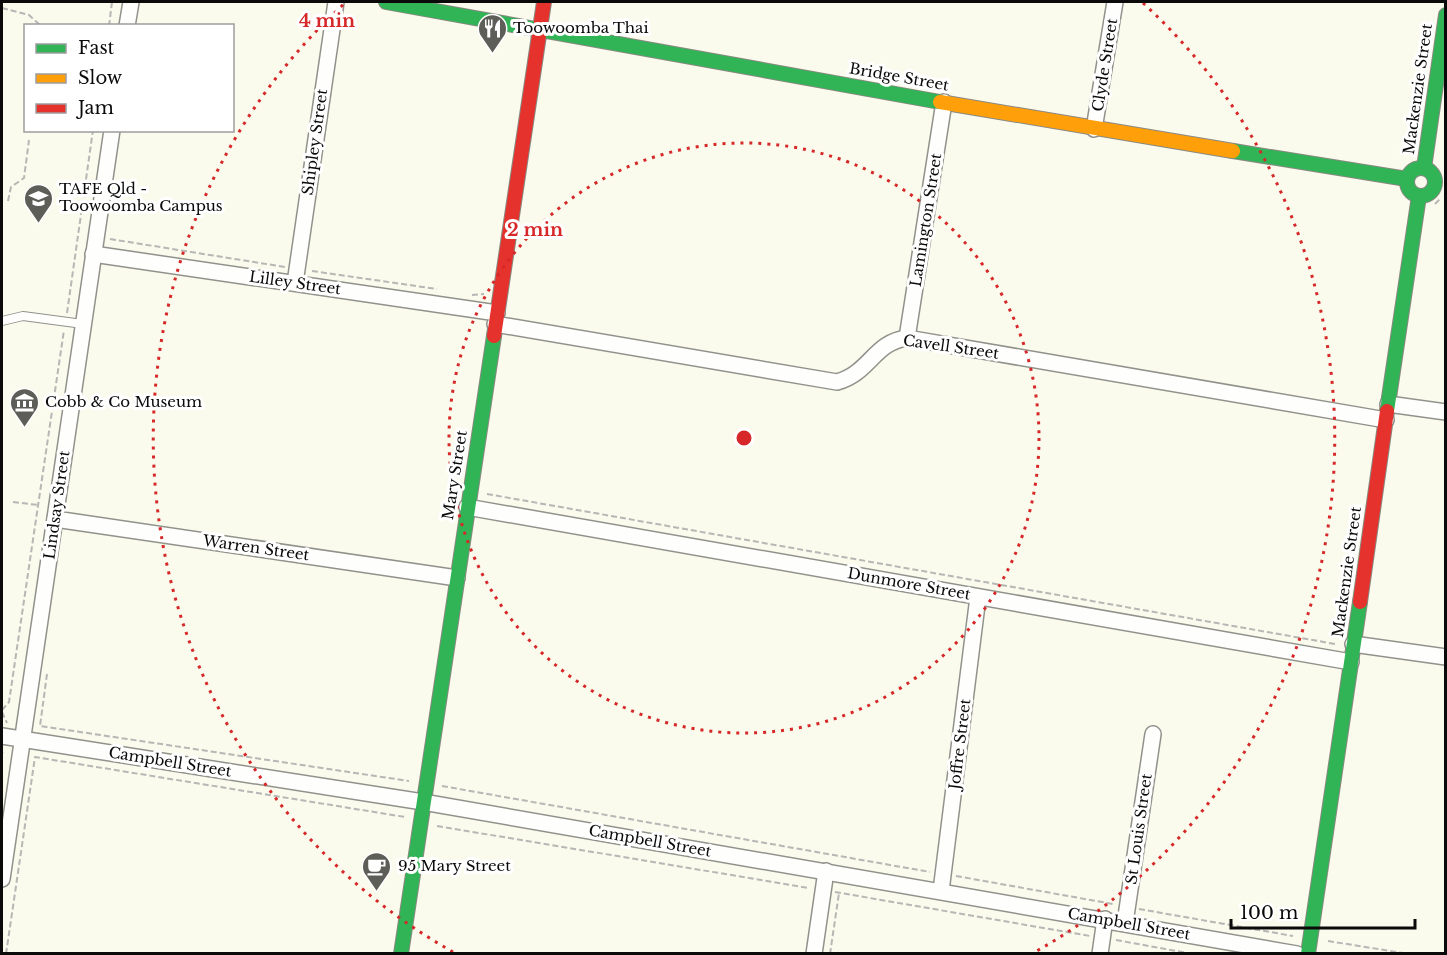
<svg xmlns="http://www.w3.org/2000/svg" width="1447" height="955" font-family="'Libre Baskerville',serif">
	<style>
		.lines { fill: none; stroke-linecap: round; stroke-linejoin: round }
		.lane-casing { stroke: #92928c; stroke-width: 10 }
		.street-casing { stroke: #92928c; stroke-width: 18 }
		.fast-casing { stroke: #898983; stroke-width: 16 }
		.slow-casing { stroke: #898983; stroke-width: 16 }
		.jam-casing { stroke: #898983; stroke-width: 16 }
		.path { stroke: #b7b7b5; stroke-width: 2; stroke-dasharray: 6 3; stroke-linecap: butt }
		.lane { stroke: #fefefc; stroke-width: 8 }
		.street { stroke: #fefefc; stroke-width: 15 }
		.fast { stroke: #30b455; stroke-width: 14 }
		.slow { stroke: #ff9f0a; stroke-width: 14 }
		.jam { stroke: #e5322d; stroke-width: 14 }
		.ring { fill: none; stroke: #d62828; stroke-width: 3; stroke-dasharray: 3 6 }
		.labels { text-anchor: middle; stroke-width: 6; stroke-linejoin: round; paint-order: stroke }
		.poi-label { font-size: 15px; fill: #0a0a0a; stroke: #fff; text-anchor: start }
		.street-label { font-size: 15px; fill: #0a0a0a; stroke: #fff }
		.centre { fill: #d62828; stroke: #fff; stroke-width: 3 }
		.ring-label { font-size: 18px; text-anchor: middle; font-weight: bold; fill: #d62828; stroke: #fff; stroke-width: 6; stroke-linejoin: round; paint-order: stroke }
	</style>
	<rect width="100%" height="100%" fill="#fafaed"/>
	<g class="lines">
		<defs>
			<polyline id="lane" points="2,321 23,316 83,324"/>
			<g id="street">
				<polyline points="127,26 131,2"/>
				<polyline points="1094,129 1115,2"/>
				<polyline points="93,254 497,313"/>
				<polyline points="295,283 336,2"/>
				<path d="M495,324L837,382C870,373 874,342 907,338L1386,420"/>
				<polyline points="907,338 944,102"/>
				<polyline points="1388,404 1446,412"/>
				<polyline points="467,507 1351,662"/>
				<polyline points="55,519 457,578"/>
				<polyline points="1353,644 1446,657"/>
				<polyline points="2,736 423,802 1297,954"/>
				<polyline points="2,879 112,130"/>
				<polyline points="941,891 978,597"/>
				<polyline points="1125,923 1153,734"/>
				<polyline points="814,954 826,871"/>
				<polyline points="1100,954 1105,919"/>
			</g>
			<g id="fast">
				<polyline points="386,2 940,102"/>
				<polyline points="1233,151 1407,179"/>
				<circle cx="1421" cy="182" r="14"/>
				<polyline points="1424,168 1446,15"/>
				<polyline points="1387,411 1419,196"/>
				<polyline points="401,954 494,336"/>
				<polyline points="1308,954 1360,602"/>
			</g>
			<polyline id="slow" points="940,102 1233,151"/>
			<g id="jam">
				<polyline points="494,336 544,2"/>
				<polyline points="1360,602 1387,411"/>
			</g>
		</defs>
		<!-- lane casing -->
		<use href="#lane" class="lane-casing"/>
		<!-- street casing -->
		<use href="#street" class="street-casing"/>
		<!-- fast casing -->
		<use href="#fast" class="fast-casing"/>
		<!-- slow casing -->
		<use href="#slow" class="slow-casing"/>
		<!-- jam casing -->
		<use href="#jam" class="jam-casing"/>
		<!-- path -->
		<g class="path">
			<polyline points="2,8 29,15 41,26"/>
			<polyline points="109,26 112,2"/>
			<polyline points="8,201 11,187 24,178 29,140"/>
			<polyline points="1435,204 1441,198"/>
			<polyline points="110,239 285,267"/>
			<polyline points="312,271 437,289"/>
			<polyline points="472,295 484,294"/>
			<polyline points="67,313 93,130"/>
			<polyline points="487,494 1335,644"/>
			<polyline points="13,502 38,505"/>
			<polyline points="47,674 40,726 409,781"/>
			<polyline points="2,710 9,702 64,330"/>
			<polyline points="2,712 7,723"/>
			<polyline points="2,753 3,752"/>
			<polyline points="442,786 930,872"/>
			<polyline points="437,826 809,888"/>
			<polyline points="956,876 1113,904"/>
			<polyline points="835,892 1090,936"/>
			<polyline points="1139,909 1293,936"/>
			<polyline points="1116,940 1193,954"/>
			<polyline points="1328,941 1409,954"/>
			<polyline points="6,954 35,757 405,817"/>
			<polyline points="830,954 839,893"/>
		</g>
		<!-- lane -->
		<use href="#lane" class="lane"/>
		<!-- street -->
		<use href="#street" class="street"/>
		<!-- fast -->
		<use href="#fast" class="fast"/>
		<!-- slow -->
		<use href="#slow" class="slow"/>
		<!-- jam -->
		<use href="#jam" class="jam"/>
	</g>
	<!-- distance rings -->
	<g class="ring">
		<circle cx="744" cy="438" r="295"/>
		<path d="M453 952A590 590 0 0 1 345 3M1143 3A590 590 0 0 1 1035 952"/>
	</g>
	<!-- icons -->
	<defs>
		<symbol id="restaurant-pin" viewBox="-11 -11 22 30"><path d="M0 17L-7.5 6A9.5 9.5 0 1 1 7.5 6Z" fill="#5e5e59" stroke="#fff"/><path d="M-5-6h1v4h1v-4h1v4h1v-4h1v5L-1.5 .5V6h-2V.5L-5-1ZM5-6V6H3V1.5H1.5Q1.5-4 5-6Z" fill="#fff"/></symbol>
		<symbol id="university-pin" viewBox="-11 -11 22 30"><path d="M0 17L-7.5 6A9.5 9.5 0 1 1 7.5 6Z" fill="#5e5e59" stroke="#fff"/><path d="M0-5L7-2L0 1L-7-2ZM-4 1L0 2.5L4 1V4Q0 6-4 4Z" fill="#fff"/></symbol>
		<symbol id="museum-pin" viewBox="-11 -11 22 30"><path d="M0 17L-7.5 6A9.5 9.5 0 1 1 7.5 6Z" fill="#5e5e59" stroke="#fff"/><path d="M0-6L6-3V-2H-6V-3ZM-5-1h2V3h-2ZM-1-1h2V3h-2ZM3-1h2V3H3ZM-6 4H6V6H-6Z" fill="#fff"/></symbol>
		<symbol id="cafe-pin" viewBox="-11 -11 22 30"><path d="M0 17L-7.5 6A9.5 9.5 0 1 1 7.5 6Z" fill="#5e5e59" stroke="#fff"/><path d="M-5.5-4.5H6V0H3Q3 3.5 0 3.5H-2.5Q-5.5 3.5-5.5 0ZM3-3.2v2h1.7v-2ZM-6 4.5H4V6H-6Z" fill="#fff"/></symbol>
	</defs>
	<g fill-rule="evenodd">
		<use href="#restaurant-pin" x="476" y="12" width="33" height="45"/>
		<use href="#university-pin" x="22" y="182" width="33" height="45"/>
		<use href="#museum-pin" x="8" y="386" width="33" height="45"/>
		<use href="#cafe-pin" x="360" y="850" width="33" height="45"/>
	</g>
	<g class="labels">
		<!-- poi labels -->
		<g class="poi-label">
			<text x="513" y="33">Toowoomba Thai</text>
			<text x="59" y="194">TAFE Qld -<tspan x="59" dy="17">Toowoomba Campus</tspan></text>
			<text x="45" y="407">Cobb &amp; Co Museum</text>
			<text x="398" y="871">95 Mary Street</text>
		</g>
		<!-- street labels -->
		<g class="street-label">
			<text transform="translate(1105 65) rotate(-81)" y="5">Clyde Street</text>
			<text transform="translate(899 77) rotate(10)" y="5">Bridge Street</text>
			<text transform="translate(1418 89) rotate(-82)" y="5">Mackenzie Street</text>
			<text transform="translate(315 142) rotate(-82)" y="5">Shipley Street</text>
			<text transform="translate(926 220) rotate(-81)" y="5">Lamington Street</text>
			<text transform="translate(295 283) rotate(8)" y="5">Lilley Street</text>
			<text transform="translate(951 347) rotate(8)" y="5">Cavell Street</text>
			<text transform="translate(455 475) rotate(-81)" y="5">Mary Street</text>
			<text transform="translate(57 505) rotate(-82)" y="5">Lindsay Street</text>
			<text transform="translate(256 548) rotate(8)" y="5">Warren Street</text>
			<text transform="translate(1347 572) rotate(-82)" y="5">Mackenzie Street</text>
			<text transform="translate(909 584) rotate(10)" y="5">Dunmore Street</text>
			<text transform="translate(960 744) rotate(-83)" y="5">Joffre Street</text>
			<text transform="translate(170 762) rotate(9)" y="5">Campbell Street</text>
			<text transform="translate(1139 829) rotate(-82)" y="5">St Louis Street</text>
			<text transform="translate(650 841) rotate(10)" y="5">Campbell Street</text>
			<text transform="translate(1129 924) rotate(10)" y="5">Campbell Street</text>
		</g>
	</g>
	<circle cx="744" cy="438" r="9" class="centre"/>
	<g class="ring-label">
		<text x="327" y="27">4 min</text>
		<text x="535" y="236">2 min</text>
	</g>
	<!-- border -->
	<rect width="1447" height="955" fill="none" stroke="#0a0a0a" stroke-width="6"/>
	<!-- legend -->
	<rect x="24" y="24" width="210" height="108" fill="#ffffff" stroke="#9d9d9d" stroke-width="1.5"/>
	<rect x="36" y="44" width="30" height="9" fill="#30b455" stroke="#9d9d9d" stroke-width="1.5"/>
	<text x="78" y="54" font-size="18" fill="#0a0a0a">Fast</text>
	<rect x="36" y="74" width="30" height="9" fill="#ff9f0a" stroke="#9d9d9d" stroke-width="1.5"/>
	<text x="78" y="84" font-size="18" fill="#0a0a0a">Slow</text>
	<rect x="36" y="104" width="30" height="9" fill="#e5322d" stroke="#9d9d9d" stroke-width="1.5"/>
	<text x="78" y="114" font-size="18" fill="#0a0a0a">Jam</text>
	<!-- scale -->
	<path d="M1231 919v9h184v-9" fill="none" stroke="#0a0a0a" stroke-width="3"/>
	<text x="1240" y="919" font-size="18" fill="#0a0a0a" stroke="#ffffff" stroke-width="4.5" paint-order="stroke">100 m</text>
</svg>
